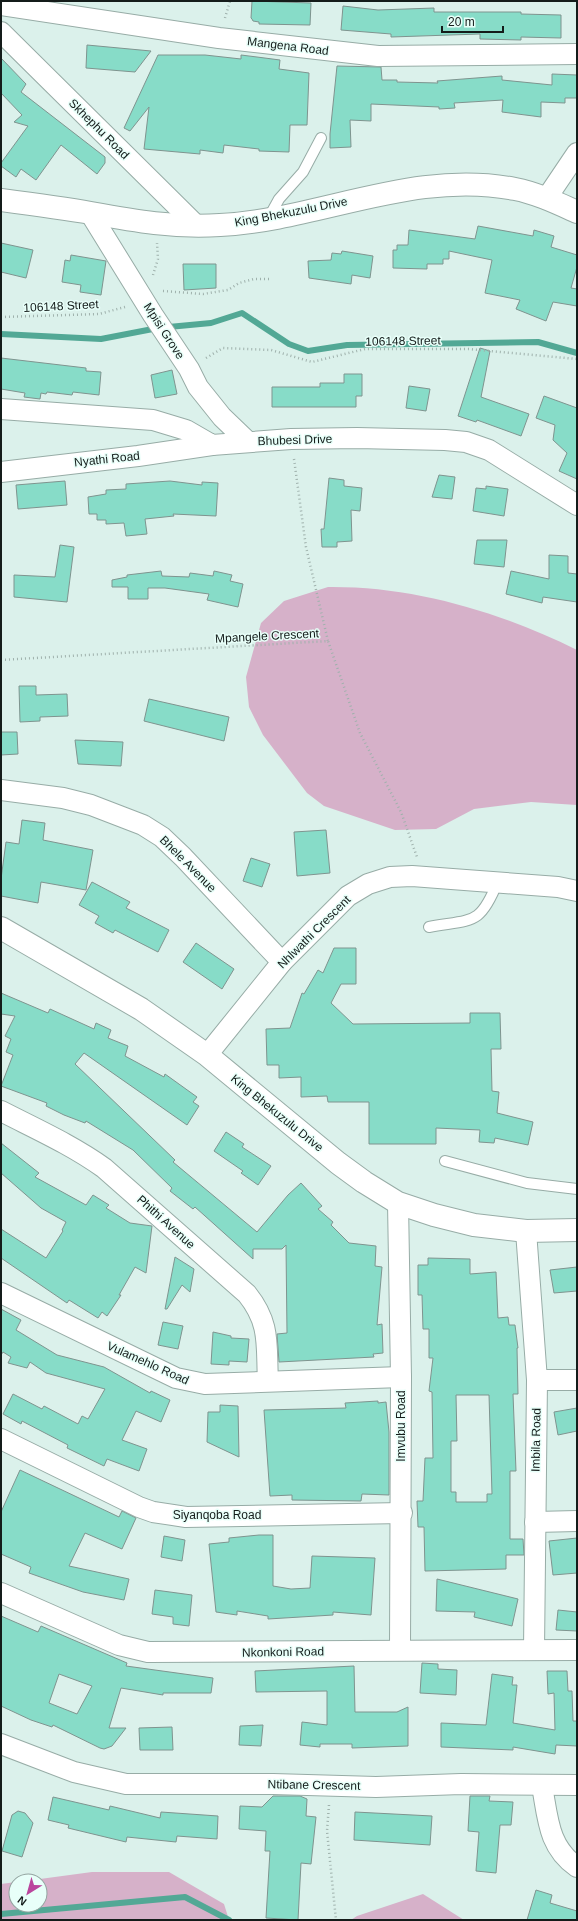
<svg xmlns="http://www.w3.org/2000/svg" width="578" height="1921" font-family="Arial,sans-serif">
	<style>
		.green { fill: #d6b1c9 }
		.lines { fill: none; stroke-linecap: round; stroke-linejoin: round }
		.stream { stroke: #52a895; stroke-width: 6 }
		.building { fill: #87dcc8; stroke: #7f948f; fill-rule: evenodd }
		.lane-casing { stroke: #97aca6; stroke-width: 12 }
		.street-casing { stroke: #97aca6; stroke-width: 22 }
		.secondary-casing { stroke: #97aca6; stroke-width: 24 }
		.path { stroke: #9fb1ac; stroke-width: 2.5; stroke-dasharray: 1 3; stroke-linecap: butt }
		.lane { stroke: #fff; stroke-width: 10 }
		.street { stroke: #fff; stroke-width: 20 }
		.secondary { stroke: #fff; stroke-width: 22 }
		.labels { text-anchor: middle; stroke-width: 3; stroke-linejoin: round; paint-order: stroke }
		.street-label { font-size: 12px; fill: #141c1a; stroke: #e8fff9 }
	</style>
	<rect width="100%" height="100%" fill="#dbf1eb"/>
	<!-- green -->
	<g class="green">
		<path d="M328,587C414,586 500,612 577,650V805L531,802L474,809L436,829L395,830L324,806L307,793L263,735L249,707L246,677L261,623L284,601Z"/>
		<polygon points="92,1872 169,1872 224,1904 229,1920 1,1920 1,1884 16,1882 16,1905 40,1905 40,1881 25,1881"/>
		<polygon points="423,1894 464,1920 351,1920 357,1916"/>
	</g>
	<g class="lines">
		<!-- stream -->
		<g class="stream">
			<polyline points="1,334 101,339 158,328 211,323 242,313 289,344 308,351 347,345 538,342 577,353"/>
			<polyline points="1,1914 185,1897 229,1920"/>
		</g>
	</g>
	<!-- building -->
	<g class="building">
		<polygon points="252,1 311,3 310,25 259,24 259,22 253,21 252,19 251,18"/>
		<polygon points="343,6 378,10 434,8 434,12 521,12 521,14 561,15 561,38 521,37 521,40 480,39 480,34 391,37 391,34 341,30"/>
		<polygon points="87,45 151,51 135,72 86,68"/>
		<polygon points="158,55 205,55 241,59 241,55 257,57 280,60 279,69 309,73 307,125 290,125 289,152 259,151 259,149 224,145 223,153 200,150 200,154 144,149 149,107 130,131 124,128"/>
		<polygon points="1,58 26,84 21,92 105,157 105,163 97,174 61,145 36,180 21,169 16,177 1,166 1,163 28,126 14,122 22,115 1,93"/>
		<polygon points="337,66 381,67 382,80 397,80 397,82 438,83 437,81 502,76 502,80 552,85 552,74 577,75 577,98 565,98 565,103 541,102 541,117 502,112 503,100 454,103 455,108 439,109 439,107 371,104 371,121 350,120 351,147 330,148 330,134"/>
		<polygon points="478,226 533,236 534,230 554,236 551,247 577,255 577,267 571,288 577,289 577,306 553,302 546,321 516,309 520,300 485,293 492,260 449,251 449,259 443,259 443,264 427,264 427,269 393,268 393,250 397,250 397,245 408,245 409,230 475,239"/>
		<polygon points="1,243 33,250 26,278 1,272"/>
		<polygon points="342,251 373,256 370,278 352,275 351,284 309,278 308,261 331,260 332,253 341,254"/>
		<polygon points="71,255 106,261 101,295 80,292 81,285 62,282 65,260 70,261"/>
		<polygon points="183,264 216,264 216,288 184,290"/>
		<polygon points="480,348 490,351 481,397 529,414 521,436 477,420 476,422 458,416"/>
		<polygon points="1,358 86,368 86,371 101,372 99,395 73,392 72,395 47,392 46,394 41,393 40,399 24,397 25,393 1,389"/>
		<polygon points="172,370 177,394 155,398 151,375"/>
		<polygon points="344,374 362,374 362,396 356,396 356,407 272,407 272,387 320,387 320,383 344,383"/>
		<polygon points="409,386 430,389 426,411 406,408"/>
		<polygon points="544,396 577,408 577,479 559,471 567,453 553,440 555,425 536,418"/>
		<polygon points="439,475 455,477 452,499 432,497"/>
		<polygon points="329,478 344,480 344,486 362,488 360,511 351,510 352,541 337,542 337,547 322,547 321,529 324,529"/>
		<polygon points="65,481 67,505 18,509 16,485"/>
		<polygon points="170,481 202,485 202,482 218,483 216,516 173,514 174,516 145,519 147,534 126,536 124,523 106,524 106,520 97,520 97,514 89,514 88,497 106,494 106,490 126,489 126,484"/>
		<polygon points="486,486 508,489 504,516 473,511 476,488 486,489"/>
		<polygon points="477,540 507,540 504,567 474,564"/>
		<polygon points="60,545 74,547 67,602 14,597 14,575 55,577"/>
		<polygon points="549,555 568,556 568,573 577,574 577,602 543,597 542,603 506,594 511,571 549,579"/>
		<polygon points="161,571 162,576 189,577 190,573 213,576 214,571 232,575 230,581 243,584 238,607 207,600 209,594 165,588 148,588 148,599 128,599 128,587 112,587 112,580 127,577 127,575"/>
		<polygon points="19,686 36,686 36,695 67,694 68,716 40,717 40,721 20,722"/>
		<polygon points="149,699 229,717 224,741 144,721"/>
		<polygon points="1,732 17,732 18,754 1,755"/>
		<polygon points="75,740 123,742 121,766 78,764"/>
		<polygon points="22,820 45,823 43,840 93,850 86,890 41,882 38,903 1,896 1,879 6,842 19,844"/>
		<polygon points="326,830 330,873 297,876 294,832"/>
		<polygon points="251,858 270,864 262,887 243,881"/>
		<polygon points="92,882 130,902 126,908 169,930 158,952 115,930 113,933 95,923 99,916 79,905"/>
		<polygon points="196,943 234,969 222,989 183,962"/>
		<polygon points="334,948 356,948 356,984 341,984 331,1003 353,1024 470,1023 470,1013 500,1013 501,1049 491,1049 492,1091 499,1092 497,1113 533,1122 528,1145 495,1138 494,1143 479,1142 480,1130 436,1128 436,1144 369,1144 369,1102 328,1102 327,1096 301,1097 301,1077 279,1078 279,1065 267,1065 266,1029 290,1028 302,993 304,994 318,970 323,973"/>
		<polygon points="1,993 48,1013 50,1009 94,1029 96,1023 111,1030 108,1038 128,1046 125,1056 164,1077 165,1074 197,1097 193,1102 199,1106 187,1125 84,1053 75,1064 175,1160 173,1162 257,1232 288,1195 301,1183 322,1206 318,1209 333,1222 331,1225 349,1243 376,1246 375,1266 382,1267 377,1325 382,1324 383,1353 373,1354 374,1357 279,1362 277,1334 287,1333 286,1245 282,1249 253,1249 253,1259 195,1207 193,1209 170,1191 172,1188 133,1150 86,1121 85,1123 64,1115 46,1106 47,1103 1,1086 13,1055 6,1052 11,1039 5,1036 15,1016 1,1014"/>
		<polygon points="226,1132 244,1144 242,1147 271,1166 258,1185 241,1173 243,1171 214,1151"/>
		<polygon points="1,1143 39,1173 35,1177 86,1205 93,1195 109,1205 106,1208 130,1223 152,1226 146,1273 135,1267 119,1295 121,1295 107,1316 102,1312 98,1318 69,1300 67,1303 1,1258 1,1229 46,1258 63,1231 62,1230 66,1222 41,1208 1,1173"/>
		<polygon points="175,1257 194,1269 190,1292 182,1285 167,1309 165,1309"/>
		<path d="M428,1258L470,1259V1274L496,1272L498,1318L508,1317L509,1325H515L518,1348H517L518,1394H513L516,1471H510V1539H523L524,1555H506V1569L425,1571L424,1527H418L417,1501H423L425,1458H433L432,1392L429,1391L433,1358H429V1329H423L422,1295H418V1265H428ZM456,1395H489L492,1494H487V1502H456V1492H451V1441H457Z"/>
		<polygon points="577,1267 577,1291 554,1293 550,1270"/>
		<polygon points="1,1309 21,1320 16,1330 57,1355 104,1367 150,1393 151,1391 170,1400 161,1422 136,1411 122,1440 147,1449 139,1471 107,1459 104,1466 67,1448 68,1445 22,1421 21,1424 3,1414 13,1394 42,1409 44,1406 78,1424 82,1416 88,1419 105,1389 46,1373 30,1362 27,1368 8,1363 11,1357 3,1352 1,1355"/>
		<polygon points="163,1322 183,1326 178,1349 158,1345"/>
		<polygon points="213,1332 231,1336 231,1338 249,1339 247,1362 229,1361 229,1365 211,1364"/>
		<polygon points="378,1401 378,1403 386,1402 389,1432 389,1495 362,1494 361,1501 292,1500 292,1495 270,1496 264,1410 346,1408 345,1403"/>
		<polygon points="220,1405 238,1406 239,1457 207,1442 208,1412 220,1412"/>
		<polygon points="577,1408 577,1431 558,1435 554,1412"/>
		<polygon points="20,1470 119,1517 122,1511 136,1518 122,1549 85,1533 69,1566 129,1579 124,1600 83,1592 29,1573 31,1567 1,1554 1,1512"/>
		<polygon points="259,1535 273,1535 273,1586 291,1589 310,1588 312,1556 375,1558 371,1615 333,1612 333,1615 268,1619 268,1616 237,1611 237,1615 216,1612 209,1544 229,1542 229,1538"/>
		<polygon points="164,1536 185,1540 182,1561 161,1557"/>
		<polygon points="577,1538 577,1573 553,1575 549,1541"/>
		<polygon points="437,1579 518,1599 512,1626 474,1617 475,1612 436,1611"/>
		<polygon points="155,1590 192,1595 189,1626 173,1624 173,1617 152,1614"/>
		<polygon points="558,1610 577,1612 577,1631 556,1630"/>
		<path d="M1,1616L38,1632L41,1626L127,1663L126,1666L213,1678L211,1693H163V1695L121,1688L109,1728H126L112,1746L104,1749L100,1748L53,1725L52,1727L31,1720L1,1706ZM59,1674L92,1686L77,1714L49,1703Z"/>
		<polygon points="422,1663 438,1664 438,1669 457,1670 456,1695 420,1693"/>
		<polygon points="354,1666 355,1712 397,1712 408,1707 408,1746 352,1748 352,1744 320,1744 320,1747 300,1745 302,1722 327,1725 327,1691 256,1692 255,1671"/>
		<polygon points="547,1671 567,1671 568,1691 572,1691 573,1721 577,1721 577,1746 556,1745 555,1754 513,1747 513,1750 441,1747 441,1723 486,1725 492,1674 513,1677 512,1685 517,1685 513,1723 555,1730 554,1693 548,1694"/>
		<polygon points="263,1725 261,1746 239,1745 240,1726"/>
		<polygon points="172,1727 173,1750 140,1750 139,1728"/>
		<polygon points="273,1796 300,1796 307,1799 306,1816 316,1817 311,1864 301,1863 298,1920 266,1918 270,1851 265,1851 266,1831 239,1829 240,1806 262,1807"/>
		<polygon points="470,1796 490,1796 489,1801 513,1802 511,1825 500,1825 496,1873 476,1871 479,1832 468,1831"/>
		<polygon points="53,1797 109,1810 110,1806 160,1818 161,1812 218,1816 217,1839 177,1836 176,1842 127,1837 126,1842 68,1828 69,1825 48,1820"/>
		<polygon points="18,1811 25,1813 33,1823 22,1857 2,1851 12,1815"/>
		<polygon points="355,1812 432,1816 430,1845 354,1840"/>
		<polygon points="536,1890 552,1895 550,1903 577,1911 577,1920 527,1920"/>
	</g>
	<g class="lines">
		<defs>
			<g id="lane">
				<polyline points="268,219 279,199 303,172 321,138"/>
				<path d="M429,927C473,919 480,926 498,881"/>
				<polyline points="445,1161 527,1183 577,1189"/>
			</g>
			<g id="street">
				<polyline points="1,5 219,38 378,56 577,54"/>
				<polyline points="1,32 197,226"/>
				<polyline points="546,199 577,153"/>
				<polyline points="90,213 153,315 189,369 198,387 222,417 247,441"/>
				<polyline points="1,409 153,420 186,430 212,445 291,439 357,438 445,440 466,442 489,450 577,505"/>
				<polyline points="1,472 138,456 212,445"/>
				<polyline points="1,790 63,798 91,805 143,825 162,837 183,857 282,962"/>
				<polyline points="207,1055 282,962 348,896 368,884 390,877 412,876 558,887 577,891"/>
				<path d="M1,1111C36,1129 72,1145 104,1168L247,1294C271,1324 266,1345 268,1381"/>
				<polyline points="398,1203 401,1377 400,1650"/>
				<polyline points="526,1231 537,1380 534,1650"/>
				<polyline points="1,1293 176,1378 205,1384 401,1377"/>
				<polyline points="537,1380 577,1380"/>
				<polyline points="1,1439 139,1507 153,1512 186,1517 402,1513"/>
				<polyline points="535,1522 577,1521"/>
				<polyline points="1,1593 119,1645 148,1652 577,1650"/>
				<polyline points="1,1744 74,1772 126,1784 273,1784 376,1787 461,1784 577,1785"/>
				<path d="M542,1786C548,1818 548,1847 577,1867"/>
			</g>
			<g id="secondary">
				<path d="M1,200C31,204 61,208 91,213C135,221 174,228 220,225C319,220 414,169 515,189C536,193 557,203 577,212"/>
				<polyline points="1,928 141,1009 207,1055 338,1163 364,1182 398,1203 434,1215 474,1225 526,1231 577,1230"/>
			</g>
		</defs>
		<!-- lane casing -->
		<use href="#lane" class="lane-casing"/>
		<!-- street casing -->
		<use href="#street" class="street-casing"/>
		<!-- secondary casing -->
		<use href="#secondary" class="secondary-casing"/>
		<!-- path -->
		<g class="path">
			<polyline points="225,18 230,1"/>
			<polyline points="153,275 158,259 157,243"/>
			<polyline points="163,291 203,294 228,290 239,283 254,279 271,279"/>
			<polyline points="1,317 99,314 125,307"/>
			<polyline points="206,358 223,348 271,350 312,362 365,349 468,349 577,359"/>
			<polyline points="294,459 306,547 328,641"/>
			<polyline points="1,660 328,641 360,733 401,812 417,857"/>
			<polyline points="329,1805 327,1831 336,1920"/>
		</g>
		<!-- lane -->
		<use href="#lane" class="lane"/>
		<!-- street -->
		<use href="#street" class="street"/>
		<!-- secondary -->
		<use href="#secondary" class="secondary"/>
	</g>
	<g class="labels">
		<!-- street labels -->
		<g class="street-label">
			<text transform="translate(288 46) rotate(7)" y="4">Mangena Road</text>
			<text transform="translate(99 129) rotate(45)" y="4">Skhephu Road</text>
			<text transform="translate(291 212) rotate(-11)" y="4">King Bhekuzulu Drive</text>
			<text transform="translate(61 306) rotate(-3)" y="4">106148 Street</text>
			<text transform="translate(164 331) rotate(57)" y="4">Mpisi Grove</text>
			<text transform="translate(403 341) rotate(-1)" y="4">106148 Street</text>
			<text transform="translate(295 440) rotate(-2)" y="4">Bhubesi Drive</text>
			<text transform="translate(107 459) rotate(-6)" y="4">Nyathi Road</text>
			<text transform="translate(267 636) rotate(-3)" y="4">Mpangele Crescent</text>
			<text transform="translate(188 864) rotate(45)" y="4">Bhele Avenue</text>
			<text transform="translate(314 932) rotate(-45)" y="4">Nhlwathi Crescent</text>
			<text transform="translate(277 1113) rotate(39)" y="4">King Bhekuzulu Drive</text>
			<text transform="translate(166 1222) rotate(42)" y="4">Phithi Avenue</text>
			<text transform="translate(148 1363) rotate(24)" y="4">Vulamehlo Road</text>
			<text transform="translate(401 1426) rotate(-90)" y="4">Imvubu Road</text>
			<text transform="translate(536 1440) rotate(-89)" y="4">Imbila Road</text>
			<text x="217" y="1519">Siyanqoba Road</text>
			<text transform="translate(283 1652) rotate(-1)" y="4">Nkonkoni Road</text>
			<text transform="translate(314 1785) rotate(1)" y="4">Ntibane Crescent</text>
		</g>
	</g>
	<!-- border -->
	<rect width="578" height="1921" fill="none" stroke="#141c1a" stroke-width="4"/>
	<!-- north arrow -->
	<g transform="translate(28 1893) rotate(217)"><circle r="19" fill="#e8fff9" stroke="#93a4a0"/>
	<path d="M0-3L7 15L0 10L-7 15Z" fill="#ba459d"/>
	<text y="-6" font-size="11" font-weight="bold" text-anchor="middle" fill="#141c1a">N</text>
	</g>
	<!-- scale -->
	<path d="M442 26v6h61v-6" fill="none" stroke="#141c1a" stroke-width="2"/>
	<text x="448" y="26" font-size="12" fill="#141c1a" stroke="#e8fff9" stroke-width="3" paint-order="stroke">20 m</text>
</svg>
